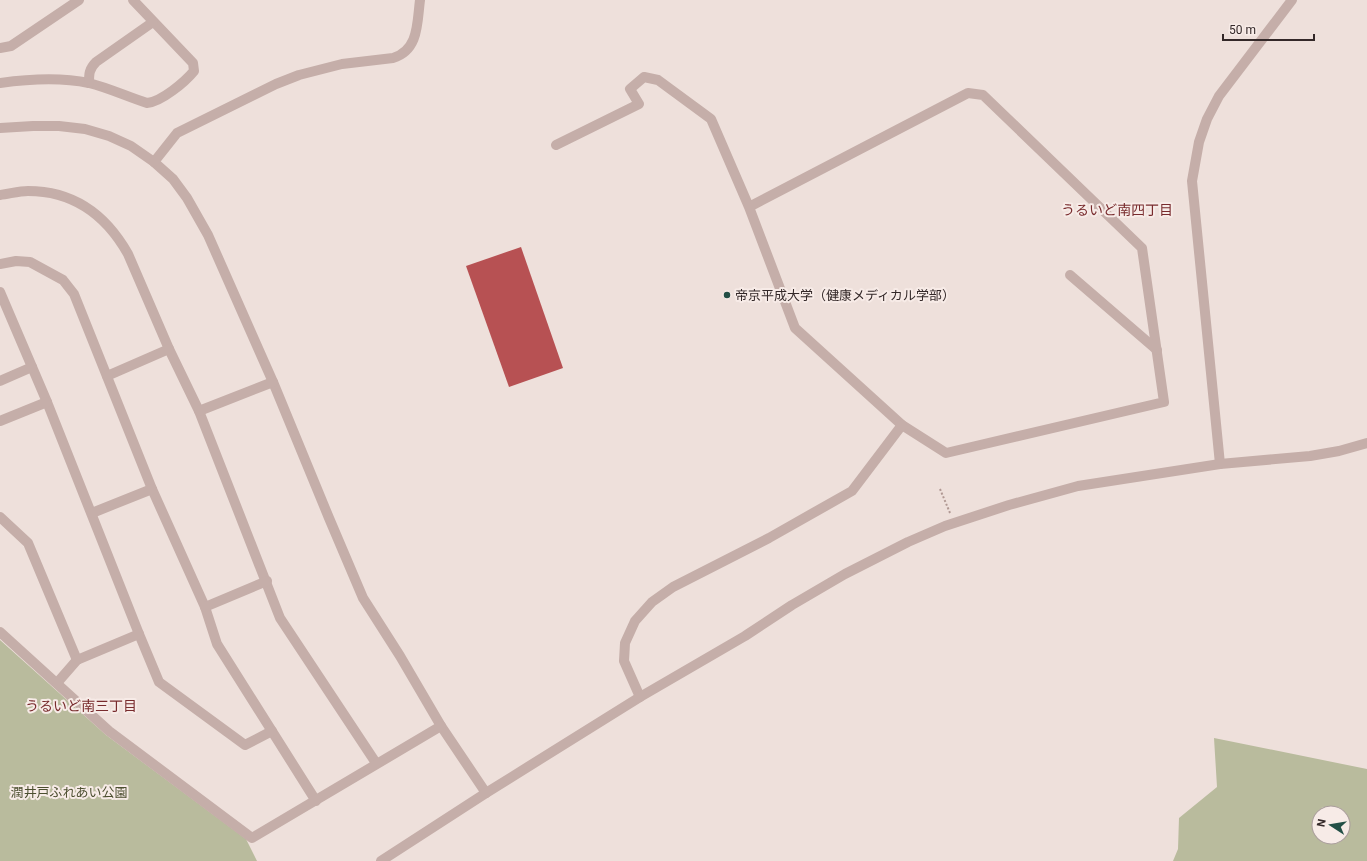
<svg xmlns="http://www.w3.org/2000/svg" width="1367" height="861" font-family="Roboto,'Noto Sans JP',sans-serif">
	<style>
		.green { fill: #b9bb9d; fill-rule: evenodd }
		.building { fill: #b75153 }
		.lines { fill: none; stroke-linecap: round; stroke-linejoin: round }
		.path { stroke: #b09893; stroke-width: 2; stroke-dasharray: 2 2; stroke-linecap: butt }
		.minor { stroke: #c5aea9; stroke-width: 10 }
		.poi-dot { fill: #234f46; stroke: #f7ebe7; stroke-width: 1.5 }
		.labels { text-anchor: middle; stroke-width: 4; stroke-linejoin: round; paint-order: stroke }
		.poi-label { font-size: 13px; fill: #332828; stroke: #f7ebe7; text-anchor: start }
		.park-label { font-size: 13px; fill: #4b4e2f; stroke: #f7ebe7 }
		.neighbourhood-label { font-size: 14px; fill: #782b2d; stroke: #f7ebe7 }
	</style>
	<rect width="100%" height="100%" fill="#eee0db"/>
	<!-- green -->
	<g class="green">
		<polygon points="0,640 106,735 246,839 257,861 0,861"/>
		<path d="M1214,738L1367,769V861H1173L1178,849L1179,818L1217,787ZM1319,813H1343V837H1319Z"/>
	</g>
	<!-- building -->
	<polygon class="building" points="521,247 563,368 509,387 466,266"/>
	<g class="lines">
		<!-- path -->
		<polyline class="path" points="940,489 950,513"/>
		<!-- minor -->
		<g class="minor">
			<polyline points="0,48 11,46 79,0"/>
			<path d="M0,83C28,79 61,77 89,83C109,88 128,97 147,103C161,102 185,82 194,71L193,63L133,0"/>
			<path d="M89,83C89,74 89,69 96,62L153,22"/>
			<polyline points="0,128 33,126 59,126 85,129 109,136 131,146 154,162 173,179 187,198 208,235 273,382 329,518 363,598 400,656 441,726 486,793"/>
			<polyline points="556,145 639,104 630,89 644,77 658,80 711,119 749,207 795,328 902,425 946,453 1164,402 1142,248 983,95 968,93 749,207"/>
			<path d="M154,162L177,133L276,84L299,75L342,64L393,58C419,50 417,23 420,0"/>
			<path d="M0,195C9,194 19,191 28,191C74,191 106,215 128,254L169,349L199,411L280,618L376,763"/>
			<polyline points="0,264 16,261 30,262 63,280 74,294 152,489 205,607 217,644 316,801"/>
			<polyline points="1070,275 1157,350"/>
			<polyline points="0,292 47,402 139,634 159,682 245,745 272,731"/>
			<polyline points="107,376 169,349"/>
			<polyline points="0,381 32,367"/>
			<polyline points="199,411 273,382"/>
			<polyline points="0,421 47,402"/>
			<polyline points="1220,464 1192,181 1199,142 1207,119 1219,96 1292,0"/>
			<polyline points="92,513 152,489"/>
			<polyline points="0,517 28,543 77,660"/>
			<polyline points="205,607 267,581"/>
			<polyline points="0,632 109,731 252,838 441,726"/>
			<polyline points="57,683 77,660 139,634"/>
			<polyline points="640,697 624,661 625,643 635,621 652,602 673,587 769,538 852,491 902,425"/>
			<polyline points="381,861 486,793 640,697 745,636 792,605 845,574 908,542 945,526 1009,505 1078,486 1220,464 1310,456 1339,451 1367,443"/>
		</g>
	</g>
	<!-- markers -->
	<circle class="poi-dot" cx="727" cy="295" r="4"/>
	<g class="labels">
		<!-- poi labels -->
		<g class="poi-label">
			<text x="735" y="300">帝京平成大学（健康メディカル学部）</text>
		</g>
		<!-- park labels -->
		<g class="park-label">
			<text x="69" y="797">潤井戸ふれあい公園</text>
		</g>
		<!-- neighbourhood labels -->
		<g class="neighbourhood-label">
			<text x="1117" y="215">うるいど南四丁目</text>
			<text x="81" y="711">うるいど南三丁目</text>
		</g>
	</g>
	<!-- north arrow -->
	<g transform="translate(1331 825) rotate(282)"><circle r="19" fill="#f7ebe7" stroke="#a99d9b"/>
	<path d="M0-3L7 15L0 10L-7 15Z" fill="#234f46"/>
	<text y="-6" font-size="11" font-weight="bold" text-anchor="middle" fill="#332828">N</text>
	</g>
	<!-- scale -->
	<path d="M1223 34v6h91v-6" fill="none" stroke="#332828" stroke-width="2"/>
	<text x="1229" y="34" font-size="12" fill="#332828" stroke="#f7ebe7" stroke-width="3" paint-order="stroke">50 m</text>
</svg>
